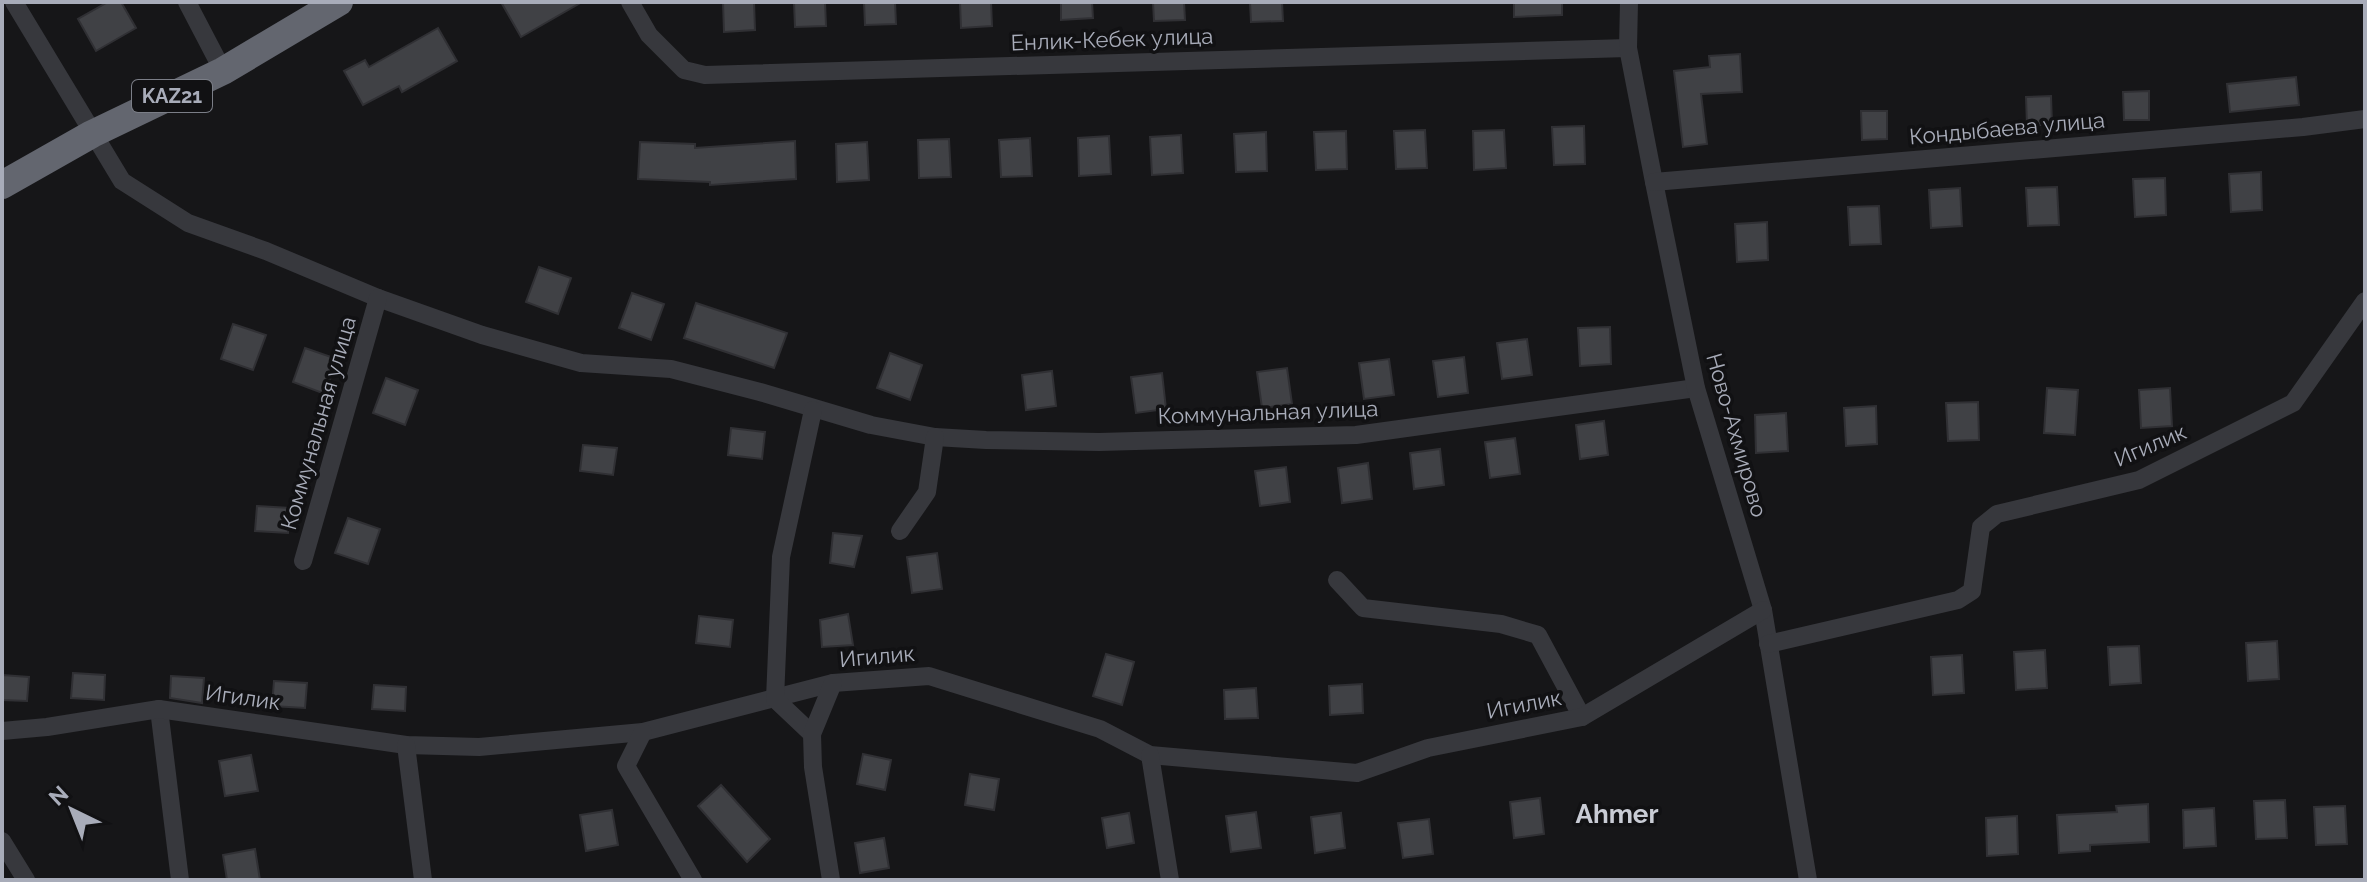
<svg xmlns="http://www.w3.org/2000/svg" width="2367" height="882" font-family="Raleway,sans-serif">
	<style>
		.building { fill: #404145; stroke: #303034; stroke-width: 2 }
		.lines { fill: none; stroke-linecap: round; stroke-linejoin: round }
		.minor { stroke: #37383d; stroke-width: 18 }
		.highway { stroke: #63666f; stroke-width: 28 }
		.labels { text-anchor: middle; stroke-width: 7; stroke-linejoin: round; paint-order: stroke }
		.shield { fill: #111113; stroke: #7b7e87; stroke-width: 2 }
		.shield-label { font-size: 20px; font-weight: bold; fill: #a8acb9 }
		.street-label { font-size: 22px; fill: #a8acb9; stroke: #111113 }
		.quarter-label { font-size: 26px; font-weight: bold; fill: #c9ccd5; stroke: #111113 }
	</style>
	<rect width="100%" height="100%" fill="#161618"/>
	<!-- building -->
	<g class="building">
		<polygon points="108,2 121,2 136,28 96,51 78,19"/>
		<polygon points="501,2 582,2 521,37"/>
		<polygon points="723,2 754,2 755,30 724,32"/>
		<polygon points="794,2 825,2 826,26 795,27"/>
		<polygon points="864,2 895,2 896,24 865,25"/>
		<polygon points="960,2 991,2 992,26 961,28"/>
		<polygon points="1061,2 1092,2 1093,18 1061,20"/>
		<polygon points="1153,2 1184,2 1185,20 1154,21"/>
		<polygon points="1250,2 1282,2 1283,21 1251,22"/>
		<polygon points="1514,2 1562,2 1562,15 1514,17"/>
		<polygon points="438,28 457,61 402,92 399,86 363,105 344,71 365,60 369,67"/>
		<polygon points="1740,54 1742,92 1701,94 1707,144 1683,147 1674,71 1710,67 1709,56"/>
		<polygon points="2296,77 2299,105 2230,112 2227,84"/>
		<polygon points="2149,91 2149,120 2124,120 2123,92"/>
		<polygon points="2051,96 2052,125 2027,125 2026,97"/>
		<polygon points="1861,111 1887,111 1887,139 1862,140"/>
		<polygon points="1584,126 1585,164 1554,165 1552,127"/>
		<polygon points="1425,130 1427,168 1396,169 1394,131"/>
		<polygon points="1504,130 1506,168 1474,170 1473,131"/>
		<polygon points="1346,131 1347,169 1316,170 1314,132"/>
		<polygon points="1266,132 1267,171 1236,172 1234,134"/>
		<polygon points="1181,135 1183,173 1152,175 1150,137"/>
		<polygon points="1109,136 1111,174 1079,176 1078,138"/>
		<polygon points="1030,138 1032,176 1001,177 999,140"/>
		<polygon points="949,139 951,177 919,178 918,140"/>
		<polygon points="795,141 796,179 710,185 710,182 638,179 640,142 695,144 695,148"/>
		<polygon points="867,142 869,180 837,182 836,144"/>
		<polygon points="2261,172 2262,210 2231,212 2229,174"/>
		<polygon points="2165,178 2166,215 2135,217 2133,179"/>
		<polygon points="2057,187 2059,225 2028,226 2026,188"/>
		<polygon points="1960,188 1962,226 1931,228 1929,190"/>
		<polygon points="1879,206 1881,244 1850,245 1848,207"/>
		<polygon points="1767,222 1768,260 1737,262 1735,224"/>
		<polygon points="539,267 571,278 558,314 526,302"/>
		<polygon points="632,293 664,304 651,340 619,328"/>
		<polygon points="696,303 787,333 774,368 684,338"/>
		<polygon points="233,324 266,335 253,370 221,359"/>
		<polygon points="1610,327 1611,364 1580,366 1578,328"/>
		<polygon points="1527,339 1532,375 1502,379 1497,343"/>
		<polygon points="305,348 337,359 325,394 293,382"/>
		<polygon points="890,353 922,365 910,400 877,388"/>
		<polygon points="1464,357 1468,393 1438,397 1433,361"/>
		<polygon points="1389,359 1394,395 1364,399 1359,363"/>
		<polygon points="1287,368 1292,404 1262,408 1257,372"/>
		<polygon points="1052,371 1056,406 1026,410 1022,375"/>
		<polygon points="1162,373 1166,409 1136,413 1131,377"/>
		<polygon points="386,378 418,390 405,425 373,413"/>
		<polygon points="2047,388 2078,390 2075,435 2044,433"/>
		<polygon points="2170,388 2172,426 2141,428 2139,390"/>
		<polygon points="1978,402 1979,440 1948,441 1946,403"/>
		<polygon points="1876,406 1877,444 1846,446 1844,408"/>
		<polygon points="1786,413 1788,451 1756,453 1755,415"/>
		<polygon points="1604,421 1608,455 1580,459 1576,425"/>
		<polygon points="731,428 765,432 762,459 728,455"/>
		<polygon points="1515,438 1520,474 1490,478 1485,442"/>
		<polygon points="583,445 617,448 613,475 580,471"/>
		<polygon points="1440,449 1444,485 1414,489 1410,453"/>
		<polygon points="1368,463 1372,499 1342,503 1338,468"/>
		<polygon points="1286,467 1290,502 1260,506 1255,471"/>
		<polygon points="257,506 290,508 288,533 255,531"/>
		<polygon points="348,518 380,529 368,564 335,553"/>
		<polygon points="833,533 862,536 854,567 830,563"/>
		<polygon points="937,553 942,589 912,593 907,557"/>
		<polygon points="848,614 853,645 822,647 820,620"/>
		<polygon points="699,616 733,620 730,647 696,643"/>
		<polygon points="2277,641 2279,679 2248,681 2246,643"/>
		<polygon points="2139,646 2141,683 2110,685 2108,647"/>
		<polygon points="2045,650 2047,688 2016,690 2014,652"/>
		<polygon points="1106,654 1134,662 1122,705 1093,696"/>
		<polygon points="1962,655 1964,693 1933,695 1931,657"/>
		<polygon points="73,673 105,675 104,700 71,698"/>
		<polygon points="2,675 29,677 27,701 2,700"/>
		<polygon points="171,676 204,678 202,703 170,698"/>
		<polygon points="274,681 307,683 305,708 272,706"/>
		<polygon points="1362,684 1363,713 1330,715 1329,686"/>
		<polygon points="374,685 406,687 405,711 372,709"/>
		<polygon points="1256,688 1258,718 1225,719 1224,690"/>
		<polygon points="863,754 891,760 885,790 857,784"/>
		<polygon points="251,755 258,791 225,796 219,761"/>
		<polygon points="970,774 999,779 994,810 965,805"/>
		<polygon points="721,785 770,839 747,862 698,806"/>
		<polygon points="1540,798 1544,834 1514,838 1510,802"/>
		<polygon points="2285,800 2287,838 2256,839 2254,801"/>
		<polygon points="2148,804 2149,842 2090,845 2090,851 2059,853 2057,815 2117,812 2116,806"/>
		<polygon points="2345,806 2347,844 2316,845 2314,807"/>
		<polygon points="2214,808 2216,846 2184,848 2183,810"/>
		<polygon points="612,810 618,845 586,851 580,815"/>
		<polygon points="1256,812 1261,848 1231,852 1226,816"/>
		<polygon points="1129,813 1134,843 1107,848 1102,818"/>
		<polygon points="1341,813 1345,848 1315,853 1311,817"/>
		<polygon points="2017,816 2018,854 1987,856 1986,818"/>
		<polygon points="1429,819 1433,854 1403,858 1398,823"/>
		<polygon points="884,838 889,868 860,873 855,843"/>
		<polygon points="255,849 260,880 227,880 223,855"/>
	</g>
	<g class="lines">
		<!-- minor -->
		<g class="minor">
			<polyline points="14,2 122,181 188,223 266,251 378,298 482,335 581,363 671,369 760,392 871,425 935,437 986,440 1099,442 1356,435 1696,388"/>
			<polyline points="187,2 223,71"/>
			<polyline points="630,2 649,35 684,70 705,75 1628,48"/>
			<polyline points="1629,2 1628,48 1654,182 1696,388 1763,610 1808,880"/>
			<polyline points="1654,182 2303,127 2365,119"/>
			<polyline points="900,531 927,492 935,437"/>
			<polyline points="303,561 378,298"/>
			<polyline points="1337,580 1363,608 1501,624 1538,635 1582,717"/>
			<polyline points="1768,644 1958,600 1972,591 1981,527 1997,514 2139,480 2293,403 2365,301"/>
			<polyline points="159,709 180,880"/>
			<polyline points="2,731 47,727 159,709 406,745 479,747 643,732 833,683 929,676 1100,729 1150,755 1357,773 1428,748 1582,717 1763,610"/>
			<polyline points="643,732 626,766 693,880"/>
			<polyline points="812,734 775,699 781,557 813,410"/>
			<polyline points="406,745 423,880"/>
			<polyline points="1150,755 1170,880"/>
			<polyline points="2,841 26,880"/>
			<polyline points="831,880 813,767 812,734 833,683"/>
		</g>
		<!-- highway -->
		<polyline class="highway" points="2,185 92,134 223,71 339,2"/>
	</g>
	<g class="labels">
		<!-- shield labels -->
		<rect class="shield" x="132" y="80" width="80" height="32" rx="6"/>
		<g class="shield-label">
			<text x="172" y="103">KAZ21</text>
		</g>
		<!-- street labels -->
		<g class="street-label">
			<text transform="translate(1112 39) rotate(-2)" y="8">Енлик-Кебек улица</text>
			<text transform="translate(2007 128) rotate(-5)" y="8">Кондыбаева улица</text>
			<text transform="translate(1268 412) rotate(-2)" y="8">Коммунальная улица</text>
			<text transform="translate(318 423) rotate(-74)" y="8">Коммунальная улица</text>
			<text transform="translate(1737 435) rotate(74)" y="8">Ново-Ахмирово</text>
			<text transform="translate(2150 445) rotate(-23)" y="8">Игилик</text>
			<text transform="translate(877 656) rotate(-5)" y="8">Игилик</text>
			<text transform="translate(243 697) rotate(8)" y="8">Игилик</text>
			<text transform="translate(1524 704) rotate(-11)" y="8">Игилик</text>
		</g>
		<!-- quarter labels -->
		<g class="quarter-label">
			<text x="1617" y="823">Ahmer</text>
		</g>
	</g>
	<!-- border -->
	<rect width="2367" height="882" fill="none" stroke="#a8acb9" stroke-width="8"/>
	<!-- north arrow -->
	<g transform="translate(72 810) rotate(317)" stroke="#111113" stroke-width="6" paint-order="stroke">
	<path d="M0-6L14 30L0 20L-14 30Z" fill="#a8acb9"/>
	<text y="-12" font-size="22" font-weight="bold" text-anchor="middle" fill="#a8acb9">N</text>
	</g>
</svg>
